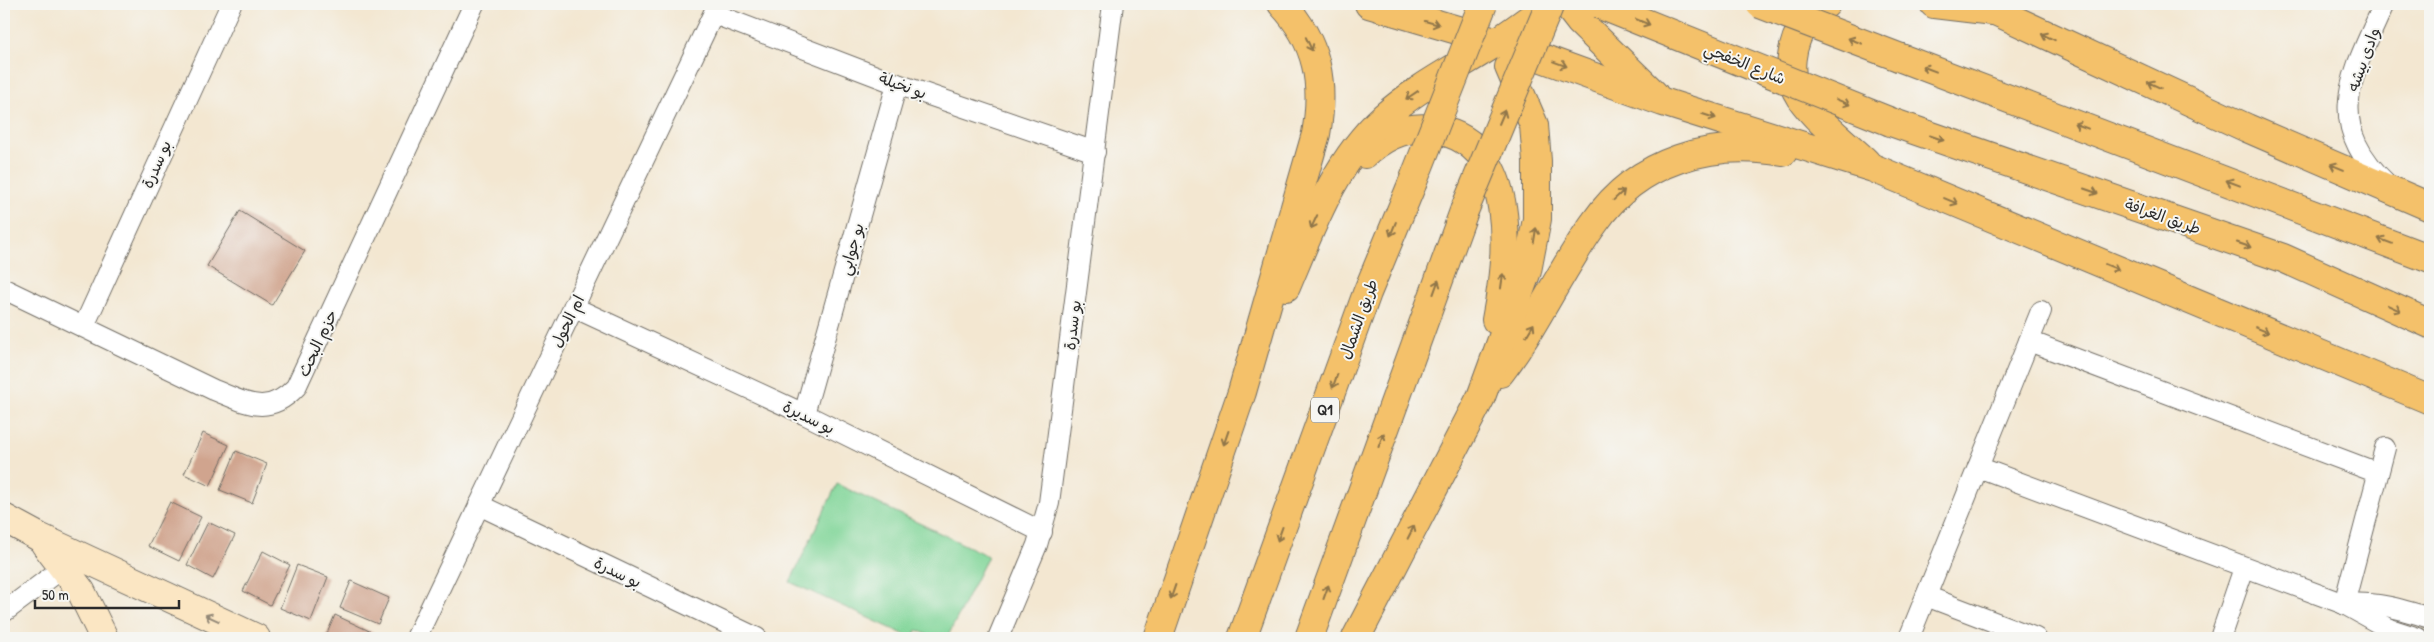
<svg xmlns="http://www.w3.org/2000/svg" width="2434" height="642" font-family="'Patrick Hand','Playpen Sans Arabic',sans-serif">
	<style>
		.green { fill: #80d598; stroke: #568062 }
		.building { fill: #d0a48e }
		.lines { fill: none; stroke-linecap: round; stroke-linejoin: round }
		.street-casing { stroke: #716d65; stroke-width: 22 }
		.secondary-casing { stroke: #716d65; stroke-width: 30 }
		.highway-casing { stroke: #716d65; stroke-width: 30 }
		.street { stroke: #fff; stroke-width: 20 }
		.secondary { stroke: #fbe6c3; stroke-width: 28 }
		.highway { stroke: #f4c16a; stroke-width: 28 }
		.highway-bridge-casing { stroke: #716d65; stroke-width: 30; stroke-linecap: butt }
		.highway-bridge { stroke: #f4c16a; stroke-width: 28 }
		.oneway { stroke: #90764a }
		.oneway2 { stroke: #938877 }
		.labels { text-anchor: middle; stroke-width: 4; stroke-linejoin: round; paint-order: stroke }
		.shield { fill: #f6f6f2; stroke: #686867; stroke-width: 1 }
		.shield-label { font-size: 15px; font-weight: bold; fill: #2b2b2b }
		.street-label { font-size: 16px; fill: #2b2b2b; stroke: #f6f6f2 }
	</style>
	<rect width="100%" height="100%" fill="#f6f6f2"/>
	<filter id="ink" filterUnits="userSpaceOnUse"><feTurbulence type="fractalNoise" baseFrequency=".02" numOctaves="2"/><feDisplacementMap in="SourceGraphic" scale="10" xChannelSelector="R" yChannelSelector="G"/><feConvolveMatrix kernelMatrix="1 2 1 2 8 2 1 2 1" color-interpolation-filters="sRGB"/></filter>
	<filter id="wash" filterUnits="userSpaceOnUse"><feTurbulence type="fractalNoise" baseFrequency=".0096" numOctaves="4" result="noise"/><feDisplacementMap in="SourceGraphic" scale="20" xChannelSelector="R" yChannelSelector="G"/><feGaussianBlur stdDeviation="1.12" result="paint"/><feColorMatrix in="noise" values="0 0 0 0 0 0 0 0 0 0 0 0 0 0 0 0 0 1.4 0 .05"/><feComposite in="paint" operator="in"/></filter>
	<g filter="url(#wash)">
		<rect width="100%" height="100%" fill="#f3e7d1"/>
		<!-- green -->
		<polygon class="green" points="837,484 988,556 947,638 935,638 917,630 912,638 790,582"/>
		<g id="blocks">
			<!-- building -->
			<g class="building">
				<polygon points="240,211 305,251 272,305 207,266"/>
				<polygon points="203,433 229,445 210,486 184,474"/>
				<polygon points="236,451 267,464 252,503 220,490"/>
				<polygon points="170,502 201,517 179,561 148,546"/>
				<polygon points="208,522 235,535 213,579 187,565"/>
				<polygon points="263,551 290,565 270,605 243,591"/>
				<polygon points="297,565 328,577 311,621 280,608"/>
				<polygon points="351,581 389,598 378,624 340,608"/>
				<polygon points="335,615 378,635 376,638 325,638"/>
			</g>
		</g>
	</g>
	<g filter="url(#ink)">
		<use href="#blocks" fill-opacity="0" stroke="#716d65" stroke-width="1"/>
		<g class="lines">
			<defs>
				<g id="street">
					<path d="M2384,4C2353,74 2321,122 2388,185"/>
					<polyline points="714,14 897,84 1095,152"/>
					<path d="M4,289L214,390C247,403 268,417 296,387L474,4"/>
					<polyline points="573,307 804,414 1042,532"/>
					<polyline points="84,326 231,4"/>
					<polyline points="2029,341 2378,473"/>
					<polyline points="804,414 897,84"/>
					<polyline points="1978,467 2344,604 2387,628 2418,638"/>
					<polyline points="479,505 757,638"/>
					<polyline points="1926,596 2036,638"/>
					<polyline points="2344,604 2385,448"/>
					<path d="M2344,604C2375,601 2401,609 2430,618"/>
					<polyline points="4,612 64,567"/>
					<polyline points="416,638 718,4"/>
					<polyline points="998,638 1037,545 1049,503 1113,4"/>
					<polyline points="1909,638 2041,311"/>
					<polyline points="2220,638 2244,568"/>
				</g>
				<g id="secondary">
					<polyline points="4,518 39,537 256,638"/>
					<polyline points="45,544 81,591 104,638"/>
				</g>
				<g id="highway">
					<polyline points="1369,4 1498,42 1663,102 1873,168 2430,400"/>
					<polyline points="1566,4 1580,22 1654,94"/>
					<path d="M1826,4C1820,9 1810,14 1806,21C1791,42 1785,75 1800,97C1818,122 1844,142 1866,162"/>
					<polyline points="1934,4 1993,11"/>
					<polyline points="1980,4 2247,128 2430,207"/>
					<polyline points="1901,58 2430,259"/>
					<polyline points="1891,122 2283,258 2430,324"/>
					<path d="M1365,154C1385,135 1409,124 1438,130C1520,146 1508,259 1496,320"/>
					<path d="M1286,287C1311,228 1335,161 1384,117C1415,89 1454,69 1489,47C1510,34 1530,18 1551,4"/>
					<path d="M1500,373C1536,326 1560,270 1595,222C1638,160 1712,139 1783,152"/>
					<path d="M1158,638L1242,392L1316,134C1325,84 1318,42 1282,4"/>
					<polyline points="1242,638 1367,293 1412,184"/>
					<polyline points="1309,638 1464,211"/>
					<polyline points="1356,638 1481,397 1527,271 1537,219 1537,161 1534,125 1509,67"/>
				</g>
			</defs>
			<!-- street casing -->
			<use href="#street" class="street-casing"/>
			<!-- secondary casing -->
			<use href="#secondary" class="secondary-casing"/>
			<!-- highway casing -->
			<use href="#highway" class="highway-casing"/>
			<!-- street -->
			<use href="#street" class="street"/>
			<!-- secondary -->
			<use href="#secondary" class="secondary"/>
			<!-- highway -->
			<use href="#highway" class="highway"/>
			<defs>
				<g id="highway-bridge">
					<polyline points="1598,4 1891,122"/>
					<polyline points="1760,4 1901,58"/>
					<polyline points="1412,184 1483,4"/>
					<polyline points="1464,211 1550,4"/>
				</g>
			</defs>
			<!-- highway-bridge casing -->
			<use href="#highway-bridge" class="highway-bridge-casing"/>
			<!-- highway-bridge -->
			<use href="#highway-bridge" class="highway-bridge"/>
		</g>
		<!-- one-way arrows -->
		<defs><path id="oneway-shaft" d="M-6 0H5M1.5-3L5.5 0L1.5 3" fill="none" stroke-width="1.6" stroke-linecap="round" stroke-linejoin="round" transform="scale(1.25)"/></defs>
		<g class="oneway">
			<use href="#oneway-shaft" transform="translate(1643 22) rotate(22)"/>
			<use href="#oneway-shaft" transform="translate(1432 23) rotate(15)"/>
			<use href="#oneway-shaft" transform="translate(2048 37) rotate(-155)"/>
			<use href="#oneway-shaft" transform="translate(1855 41) rotate(-159)"/>
			<use href="#oneway-shaft" transform="translate(1309 44) rotate(65)"/>
			<use href="#oneway-shaft" transform="translate(1560 64) rotate(20)"/>
			<use href="#oneway-shaft" transform="translate(1929 69) rotate(-159)"/>
			<use href="#oneway-shaft" transform="translate(2154 85) rotate(-155)"/>
			<use href="#oneway-shaft" transform="translate(1412 95) rotate(146)"/>
			<use href="#oneway-shaft" transform="translate(1843 102) rotate(22)"/>
			<use href="#oneway-shaft" transform="translate(1709 116) rotate(18)"/>
			<use href="#oneway-shaft" transform="translate(1502 117) rotate(-67)"/>
			<use href="#oneway-shaft" transform="translate(2081 126) rotate(-159)"/>
			<use href="#oneway-shaft" transform="translate(1937 138) rotate(19)"/>
			<use href="#oneway-shaft" transform="translate(2337 167) rotate(-157)"/>
			<use href="#oneway-shaft" transform="translate(2233 183) rotate(-159)"/>
			<use href="#oneway-shaft" transform="translate(2091 191) rotate(19)"/>
			<use href="#oneway-shaft" transform="translate(1619 195) rotate(-43)"/>
			<use href="#oneway-shaft" transform="translate(1951 201) rotate(23)"/>
			<use href="#oneway-shaft" transform="translate(1314 222) rotate(115)"/>
			<use href="#oneway-shaft" transform="translate(1393 229) rotate(112)"/>
			<use href="#oneway-shaft" transform="translate(1535 235) rotate(-81)"/>
			<use href="#oneway-shaft" transform="translate(2385 241) rotate(-159)"/>
			<use href="#oneway-shaft" transform="translate(2244 245) rotate(19)"/>
			<use href="#oneway-shaft" transform="translate(2112 267) rotate(23)"/>
			<use href="#oneway-shaft" transform="translate(1502 281) rotate(-82)"/>
			<use href="#oneway-shaft" transform="translate(1436 287) rotate(-70)"/>
			<use href="#oneway-shaft" transform="translate(2394 308) rotate(25)"/>
			<use href="#oneway-shaft" transform="translate(1530 330) rotate(-59)"/>
			<use href="#oneway-shaft" transform="translate(2262 330) rotate(23)"/>
			<use href="#oneway-shaft" transform="translate(1335 381) rotate(110)"/>
			<use href="#oneway-shaft" transform="translate(1226 438) rotate(109)"/>
			<use href="#oneway-shaft" transform="translate(1381 440) rotate(-70)"/>
			<use href="#oneway-shaft" transform="translate(1411 532) rotate(-63)"/>
			<use href="#oneway-shaft" transform="translate(1280 534) rotate(110)"/>
			<use href="#oneway-shaft" transform="translate(1173 592) rotate(109)"/>
			<use href="#oneway-shaft" transform="translate(1326 592) rotate(-70)"/>
		</g>
		<use class="oneway2" href="#oneway-shaft" transform="translate(212 618) rotate(-155)"/>
	</g>
	<g class="labels">
		<!-- shield labels -->
		<rect class="shield" x="1311" y="397.5" width="28" height="25" rx="4"/>
		<g class="shield-label">
			<text x="1325" y="415">Q1</text>
		</g>
		<!-- street labels -->
		<g class="street-label">
			<text transform="translate(2363 59) rotate(-70)" y="6">وادى بيشه</text>
			<text transform="translate(1745 63) rotate(22)" y="6">شارع الخفجي</text>
			<text transform="translate(903 85) rotate(20)" y="6">بو نخيلة</text>
			<text transform="translate(156 164) rotate(-66)" y="6">بو سدرة</text>
			<text transform="translate(2163 216) rotate(19)" y="6">طريق الغرافة</text>
			<text transform="translate(851 249) rotate(-74)" y="6">بو جوابي</text>
			<text transform="translate(1358 319) rotate(-70)" y="6">طريق الشمال</text>
			<text transform="translate(567 321) rotate(-64)" y="6">ام الحول</text>
			<text transform="translate(1072 325) rotate(-83)" y="6">بو سدرة</text>
			<text transform="translate(317 343) rotate(-65)" y="6">حزم البحث</text>
			<text transform="translate(809 417) rotate(26)" y="6">بو سديرة</text>
			<text transform="translate(618 572) rotate(26)" y="6">بو سدرة</text>
		</g>
	</g>
	<!-- margin -->
	<rect width="2434" height="642" fill="none" stroke="#f6f6f2" stroke-width="20"/>
	<!-- scale -->
	<path d="M35 600v8h144v-8" fill="none" stroke="#2b2b2b" stroke-width="2.5"/>
	<text x="42" y="600" font-size="15" fill="#2b2b2b" stroke="#f6f6f2" stroke-width="4" paint-order="stroke">50 m</text>
</svg>
